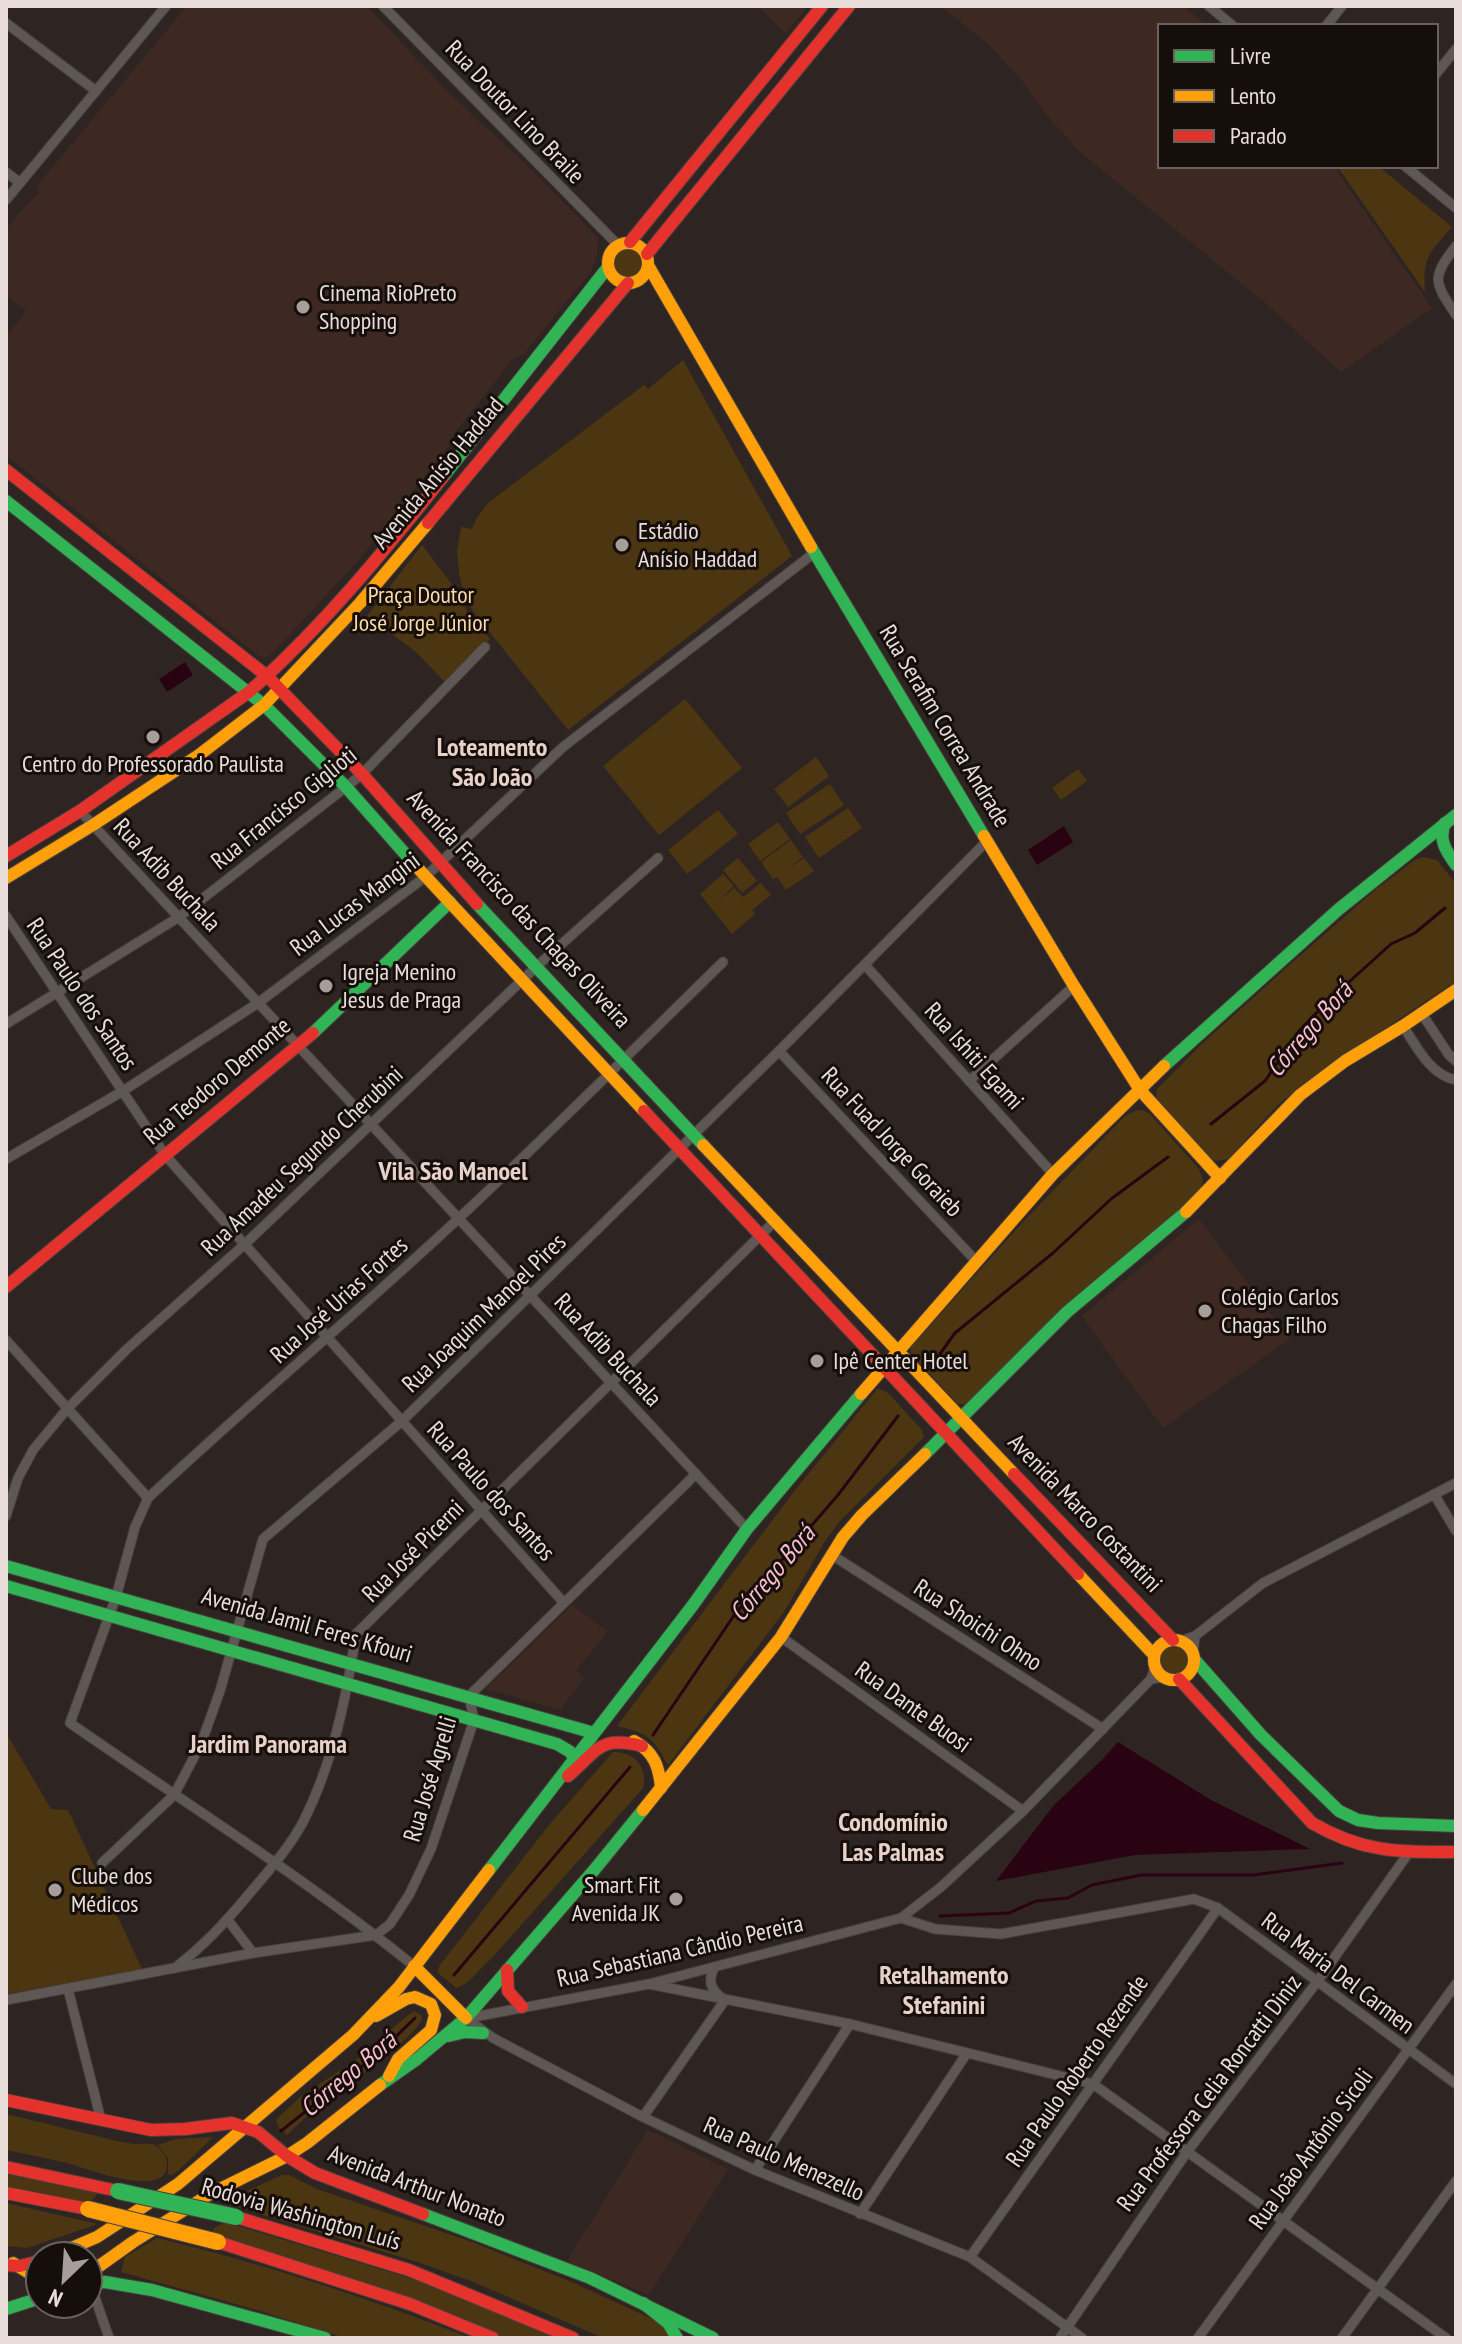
<svg xmlns="http://www.w3.org/2000/svg" width="1462" height="2344" font-family="'PT Sans Narrow',sans-serif">
	<style>
		.built { fill: #3e2922 }
		.green { fill: #4c3611 }
		.water { fill: #290312 }
		.lines { fill: none; stroke-linecap: round; stroke-linejoin: round }
		.stream { stroke: #290312; stroke-width: 3 }
		.street-casing { stroke: #48403d; stroke-width: 11 }
		.fast-casing { stroke: #48403d; stroke-width: 14 }
		.slow-casing { stroke: #48403d; stroke-width: 14 }
		.jam-casing { stroke: #48403d; stroke-width: 14 }
		.street { stroke: #5e5753; stroke-width: 9 }
		.fast { stroke: #30b455; stroke-width: 12 }
		.slow { stroke: #ff9f0a; stroke-width: 12 }
		.jam { stroke: #e5322d; stroke-width: 12 }
		.fast-bridge-casing { stroke: #48403d; stroke-width: 18; stroke-linecap: butt }
		.slow-bridge-casing { stroke: #48403d; stroke-width: 18; stroke-linecap: butt }
		.fast-bridge { stroke: #30b455; stroke-width: 16 }
		.slow-bridge { stroke: #ff9f0a; stroke-width: 16 }
		.poi-dot { fill: #a79d99; stroke: #150e0b; stroke-width: 3 }
		.labels { text-anchor: middle; stroke-width: 6; stroke-linejoin: round; paint-order: stroke }
		.street-label { font-size: 24px; fill: #e8ddd9; stroke: #150e0b }
		.poi-label { font-size: 24px; fill: #e8ddd9; stroke: #150e0b; text-anchor: start }
		.park-label { font-size: 24px; fill: #fbdba9; stroke: #150e0b }
		.neighbourhood-label { font-size: 26px; font-weight: bold; fill: #e8d1c9; stroke: #150e0b }
		.water-label { font-size: 26px; font-style: italic; fill: #fbbdce; stroke: #150e0b }
	</style>
	<rect width="100%" height="100%" fill="#2e2522"/>
	<!-- built -->
	<g class="built">
		<polygon points="187,6 367,6 446,90 535,173 598,238 597,255 591,272 523,355 513,359 455,432 452,442 358,561 268,657 259,656 6,455 6,337 26,311 6,295 6,228 40,191 36,187"/>
		<polygon points="758,6 808,6 786,33"/>
		<polygon points="939,6 1183,6 1208,26 1160,26 1160,166 1333,166 1432,308 1341,372 1269,306 1079,151 1045,113 1023,81 1000,57 980,37"/>
		<polygon points="1199,1219 1290,1339 1163,1428 1082,1316"/>
		<polygon points="572,1605 608,1632 576,1670 584,1678 560,1710 486,1689"/>
		<polygon points="648,2130 728,2169 649,2295 567,2261"/>
	</g>
	<!-- green -->
	<g class="green">
		<path d="M1337,166H1378L1452,227C1430,252 1422,257 1425,292Z"/>
		<circle cx="628" cy="262" r="16"/>
		<polygon points="683,360 792,556 568,730 472,610 461,583 459,572 457,551 461,527 472,529 476,519 488,503 644,385 648,389"/>
		<polygon points="422,545 460,595 468,614 490,639 446,683 415,651 367,616"/>
		<polygon points="685,699 742,768 659,835 603,766"/>
		<polygon points="816,757 829,776 788,807 774,789"/>
		<polygon points="1078,769 1087,781 1061,800 1052,788"/>
		<polygon points="830,784 844,805 800,834 786,813"/>
		<polygon points="848,808 862,828 819,858 805,837"/>
		<polygon points="718,810 738,834 687,874 668,850"/>
		<polygon points="778,822 790,839 760,861 748,844"/>
		<polygon points="791,840 803,857 787,870 804,858 814,871 786,890 777,877 773,879 761,862"/>
		<polygon points="1423,857 1437,860 1456,884 1456,981 1311,1078 1280,1103 1228,1159 1217,1161 1210,1159 1156,1100 1157,1089 1202,1044 1286,968 1374,891 1415,860"/>
		<polygon points="738,858 757,881 742,893 723,870"/>
		<polygon points="723,874 734,886 717,902 734,888 743,897 761,883 771,895 752,910 755,914 732,934 700,894"/>
		<polygon points="1137,1110 1143,1110 1150,1114 1199,1169 1203,1180 1199,1194 966,1404 958,1404 911,1354 910,1348 1023,1222 1125,1116"/>
		<path d="M878,1388L888,1393L922,1430L924,1437L840,1521L825,1541L784,1612L668,1765C653,1738 648,1733 617,1726L796,1489Z"/>
		<circle cx="1174" cy="1660" r="14"/>
		<polygon points="6,1733 51,1809 68,1810 142,1969 6,1994"/>
		<path d="M613,1752C634,1752 648,1766 643,1788L490,1960C479,1969 470,1984 456,1988L437,1972L440,1965L549,1825Z"/>
		<path d="M414,2011L421,2015L422,2020C415,2032 402,2042 391,2051C358,2080 316,2105 287,2135L278,2126L276,2120L300,2097L356,2060L402,2020Z"/>
		<path d="M6,2114L117,2141L135,2144H153C160,2148 166,2154 167,2163C169,2202 84,2167 67,2163C47,2158 26,2154 6,2150Z"/>
		<polygon points="213,2137 178,2171 172,2175 168,2174 168,2159 158,2145 176,2139"/>
		<polygon points="6,2174 98,2193 90,2203 6,2187"/>
		<polygon points="282,2175 289,2175 317,2189 472,2242 574,2283 650,2318 661,2325 672,2338 603,2338 471,2281 420,2263 228,2204 236,2196"/>
		<polygon points="6,2203 98,2224 27,2248 6,2246"/>
		<polygon points="225,2222 413,2279 559,2338 506,2338 473,2324 212,2234 214,2228"/>
		<path d="M157,2238C265,2264 368,2298 471,2338H345L257,2310L121,2272L125,2257Z"/>
	</g>
	<!-- water -->
	<g class="water">
		<polygon points="185,662 193,675 167,692 159,679"/>
		<polygon points="1064,826 1073,842 1037,865 1028,850"/>
		<polygon points="1118,1742 1211,1800 1310,1849 1135,1855 996,1881 1054,1805 1102,1760"/>
	</g>
	<g class="lines">
		<!-- stream -->
		<g class="stream">
			<polyline points="1211,1124 1265,1081 1299,1031 1328,1001 1391,944 1415,933 1445,908"/>
			<polyline points="937,1358 955,1333 1053,1253 1111,1199 1168,1157"/>
			<polyline points="653,1735 735,1614 838,1495 898,1416"/>
			<polyline points="940,1916 1009,1913 1036,1901 1068,1898 1092,1885 1141,1875 1253,1875 1342,1863"/>
			<polyline points="454,1975 630,1767"/>
			<polyline points="281,2131 379,2053 415,2018"/>
		</g>
		<defs>
			<g id="street">
				<polyline points="383,6 618,245"/>
				<polyline points="1209,6 1233,26"/>
				<polyline points="6,23 96,91"/>
				<polyline points="1326,26 1342,6"/>
				<polyline points="1436,74 1456,49"/>
				<polyline points="1405,166 1456,208"/>
				<polyline points="6,172 20,183"/>
				<polyline points="6,200 166,6"/>
				<path d="M1456,246C1431,278 1434,282 1456,315"/>
				<polyline points="80,811 747,1529"/>
				<polyline points="6,916 165,1155 564,1603"/>
				<polyline points="865,965 1053,1174"/>
				<polyline points="1422,1014 1449,1055 1456,1061"/>
				<polyline points="6,1024 179,917 346,787 362,774 485,647"/>
				<path d="M1403,1026C1417,1047 1430,1075 1456,1080"/>
				<polyline points="779,1051 976,1261"/>
				<polyline points="969,1081 1074,986"/>
				<polyline points="6,1159 123,1091 258,1003 425,877 563,747 814,553"/>
				<polyline points="6,1340 148,1498"/>
				<polyline points="1434,1494 1456,1531"/>
				<polyline points="6,1516 18,1478 33,1450 67,1409 127,1349 245,1244 537,966 658,858"/>
				<polyline points="832,1555 1103,1729"/>
				<polyline points="781,1637 1023,1811"/>
				<polyline points="1181,1641 1195,1636 1263,1583 1456,1483"/>
				<polyline points="1193,1654 1195,1636"/>
				<polyline points="1151,1679 1164,1677"/>
				<polyline points="102,1863 174,1795 201,1744 220,1691 263,1539 402,1421 779,1051 986,842"/>
				<polyline points="901,1918 935,1929 1001,1934 1194,1899 1218,1908 1456,2084"/>
				<polyline points="227,1919 253,1953"/>
				<path d="M414,1966C305,1878 185,1803 70,1723L116,1597L135,1527L148,1498C250,1403 356,1314 458,1219C548,1135 635,1048 723,962"/>
				<path d="M175,1968C203,1946 221,1927 244,1900C265,1875 288,1850 303,1822C333,1763 346,1699 356,1634L776,1220"/>
				<path d="M714,1968C708,1981 710,1989 722,1998"/>
				<polyline points="649,1984 850,2024 1093,2084 1446,2338"/>
				<polyline points="68,1989 101,2120"/>
				<polyline points="6,2000 253,1953 376,1935 390,1924 409,1895 431,1849 474,1720 469,1696 696,1474"/>
				<polyline points="466,2018 493,2038 643,2117 755,2170 970,2257 1082,2338"/>
				<polyline points="468,2018 649,1984 901,1918 941,1887 1023,1811 1151,1679 1155,1667"/>
				<polyline points="643,2117 725,2000"/>
				<polyline points="755,2170 850,2024"/>
				<polyline points="860,2214 967,2053"/>
				<polyline points="970,2257 1218,1908"/>
				<polyline points="90,2283 109,2338"/>
				<polyline points="1060,2338 1187,2152 1317,1982 1410,1851"/>
				<polyline points="1198,2338 1456,1984"/>
				<polyline points="1342,2338 1456,2181"/>
			</g>
			<g id="fast">
				<polyline points="443,477 608,267"/>
				<polyline points="6,501 264,705 346,787 415,865"/>
				<polyline points="811,547 984,836"/>
				<path d="M1445,823C1438,840 1446,851 1456,865"/>
				<polyline points="477,904 703,1145"/>
				<polyline points="313,1033 450,902"/>
				<polyline points="1164,1066 1339,909 1456,815"/>
				<polyline points="925,1454 1067,1312 1186,1212"/>
				<polyline points="6,1566 594,1733"/>
				<polyline points="6,1586 557,1744 569,1751 575,1758"/>
				<polyline points="1194,1659 1261,1735 1339,1811 1358,1820 1378,1823 1456,1826"/>
				<polyline points="489,1870 693,1605 747,1529 861,1394"/>
				<polyline points="448,2036 465,2032 483,2033"/>
				<polyline points="380,2085 417,2059 466,2018 595,1869 643,1810"/>
				<polyline points="423,2214 590,2278 713,2338"/>
				<polyline points="88,2283 105,2282 152,2290 325,2338"/>
				<polyline points="643,2303 668,2323 677,2338"/>
				<polyline points="6,2309 40,2298"/>
			</g>
			<g id="slow">
				<circle cx="628" cy="263" r="20"/>
				<polyline points="649,267 811,547"/>
				<polyline points="984,836 1074,986 1140,1090 1220,1178"/>
				<polyline points="415,865 644,1111"/>
				<polyline points="6,878 93,825 199,755 264,705 360,603 428,523"/>
				<polyline points="703,1145 1014,1474"/>
				<polyline points="1186,1212 1300,1095 1345,1061 1403,1026 1456,990"/>
				<polyline points="861,1394 1053,1174 1164,1066"/>
				<polyline points="1078,1574 1154,1655"/>
				<circle cx="1174" cy="1660" r="20"/>
				<path d="M634,1741C654,1752 659,1766 661,1788"/>
				<polyline points="643,1810 781,1637 843,1537 862,1515 925,1454"/>
				<polyline points="414,1966 466,2018"/>
				<polyline points="376,2016 406,1999 415,1997 431,2004 435,2015 431,2030 398,2059 389,2076"/>
				<polyline points="53,2256 97,2237 178,2184 353,2035 399,1987 489,1870"/>
				<polyline points="13,2263 40,2280"/>
				<polyline points="88,2274 133,2242 210,2194 287,2156 307,2143 380,2085"/>
			</g>
			<g id="jam">
				<polyline points="630,242 822,6"/>
				<polyline points="647,254 849,6"/>
				<polyline points="6,470 267,676 362,774 477,904"/>
				<polyline points="428,523 628,283"/>
				<path d="M6,856L80,811L249,692C321,628 384,552 443,477"/>
				<polyline points="644,1111 1078,1574"/>
				<polyline points="6,1287 313,1033"/>
				<polyline points="1014,1474 1173,1640"/>
				<path d="M1179,1679L1312,1823C1363,1853 1399,1852 1456,1852"/>
				<path d="M568,1776C598,1751 598,1735 642,1746"/>
				<polyline points="507,1970 508,1991 522,2007"/>
				<polyline points="6,2100 151,2130 185,2129 232,2123 258,2132 287,2156 315,2173 423,2214"/>
				<polyline points="6,2167 118,2191"/>
				<polyline points="6,2193 88,2209"/>
				<polyline points="236,2217 409,2270 573,2338"/>
				<polyline points="218,2242 410,2304 493,2338"/>
				<polyline points="6,2265 20,2266 40,2261"/>
			</g>
		</defs>
		<!-- street casing -->
		<use href="#street" class="street-casing"/>
		<!-- fast casing -->
		<use href="#fast" class="fast-casing"/>
		<!-- slow casing -->
		<use href="#slow" class="slow-casing"/>
		<!-- jam casing -->
		<use href="#jam" class="jam-casing"/>
		<!-- street -->
		<use href="#street" class="street"/>
		<!-- fast -->
		<use href="#fast" class="fast"/>
		<!-- slow -->
		<use href="#slow" class="slow"/>
		<!-- jam -->
		<use href="#jam" class="jam"/>
		<defs>
			<polyline id="fast-bridge" points="118,2191 236,2217"/>
			<polyline id="slow-bridge" points="88,2209 218,2242"/>
		</defs>
		<!-- fast-bridge casing -->
		<use href="#fast-bridge" class="fast-bridge-casing"/>
		<!-- slow-bridge casing -->
		<use href="#slow-bridge" class="slow-bridge-casing"/>
		<!-- fast-bridge -->
		<use href="#fast-bridge" class="fast-bridge"/>
		<!-- slow-bridge -->
		<use href="#slow-bridge" class="slow-bridge"/>
	</g>
	<!-- markers -->
	<g class="poi-dot">
		<circle cx="303" cy="307" r="8"/>
		<circle cx="622" cy="545" r="8"/>
		<circle cx="153" cy="737" r="8"/>
		<circle cx="326" cy="986" r="8"/>
		<circle cx="1205" cy="1311" r="8"/>
		<circle cx="817" cy="1361" r="8"/>
		<circle cx="55" cy="1890" r="8"/>
		<circle cx="676" cy="1899" r="8"/>
	</g>
	<g class="labels">
		<!-- street labels -->
		<g class="street-label">
			<text transform="translate(515 112) rotate(46)" y="8">Rua Doutor Lino Braile</text>
			<text transform="translate(438 473) rotate(-50)" y="8">Avenida Anísio Haddad</text>
			<text transform="translate(945 726) rotate(59)" y="8">Rua Serafim Correa Andrade</text>
			<text transform="translate(284 808) rotate(-39)" y="8">Rua Francisco Giglioti</text>
			<text transform="translate(167 875) rotate(47)" y="8">Rua Adib Buchala</text>
			<text transform="translate(355 904) rotate(-37)" y="8">Rua Lucas Mangini</text>
			<text transform="translate(519 909) rotate(47)" y="8">Avenida Francisco das Chagas Oliveira</text>
			<text transform="translate(82 994) rotate(56)" y="8">Rua Paulo dos Santos</text>
			<text transform="translate(974 1056) rotate(48)" y="8">Rua Ishiti Egami</text>
			<text transform="translate(217 1081) rotate(-40)" y="8">Rua Teodoro Demonte</text>
			<text transform="translate(892 1142) rotate(47)" y="8">Rua Fuad Jorge Goraieb</text>
			<text transform="translate(302 1161) rotate(-43)" y="8">Rua Amadeu Segundo Cherubini</text>
			<text transform="translate(339 1300) rotate(-42)" y="8">Rua José Urias Fortes</text>
			<text transform="translate(484 1313) rotate(-44)" y="8">Rua Joaquim Manoel Pires</text>
			<text transform="translate(608 1350) rotate(47)" y="8">Rua Adib Buchala</text>
			<text transform="translate(491 1491) rotate(48)" y="8">Rua Paulo dos Santos</text>
			<text transform="translate(1085 1513) rotate(46)" y="8">Avenida Marco Costantini</text>
			<text transform="translate(413 1551) rotate(-45)" y="8">Rua José Picerni</text>
			<text transform="translate(307 1625) rotate(16)" y="8">Avenida Jamil Feres Kfouri</text>
			<text transform="translate(978 1625) rotate(33)" y="8">Rua Shoichi Ohno</text>
			<text transform="translate(913 1707) rotate(36)" y="8">Rua Dante Buosi</text>
			<text transform="translate(430 1779) rotate(-73)" y="8">Rua José Agrelli</text>
			<text transform="translate(680 1951) rotate(-13)" y="8">Rua Sebastiana Cândio Pereira</text>
			<text transform="translate(1338 1973) rotate(37)" y="8">Rua Maria Del Carmen</text>
			<text transform="translate(1077 2071) rotate(-55)" y="8">Rua Paulo Roberto Rezende</text>
			<text transform="translate(1209 2093) rotate(-53)" y="8">Rua Professora Celia Roncatti Diniz</text>
			<text transform="translate(1311 2149) rotate(-54)" y="8">Rua João Antônio Sicoli</text>
			<text transform="translate(784 2159) rotate(24)" y="8">Rua Paulo Menezello</text>
			<text transform="translate(417 2186) rotate(21)" y="8">Avenida Arthur Nonato</text>
			<text transform="translate(301 2214) rotate(16)" y="8">Rodovia Washington Luís</text>
		</g>
		<!-- poi labels -->
		<g class="poi-label">
			<text x="319" y="301">Cinema RioPreto<tspan x="319" dy="28">Shopping</tspan></text>
			<text x="638" y="539">Estádio<tspan x="638" dy="28">Anísio Haddad</tspan></text>
			<text x="153" y="772" text-anchor="middle">Centro do Professorado Paulista</text>
			<text x="342" y="980">Igreja Menino<tspan x="342" dy="28">Jesus de Praga</tspan></text>
			<text x="1221" y="1305">Colégio Carlos<tspan x="1221" dy="28">Chagas Filho</tspan></text>
			<text x="833" y="1369">Ipê Center Hotel</text>
			<text x="71" y="1884">Clube dos<tspan x="71" dy="28">Médicos</tspan></text>
			<text x="660" y="1893" text-anchor="end">Smart Fit<tspan x="660" dy="28">Avenida JK</tspan></text>
		</g>
		<!-- park labels -->
		<g class="park-label">
			<text x="421" y="603">Praça Doutor<tspan x="421" dy="28">José Jorge Júnior</tspan></text>
		</g>
		<!-- neighbourhood labels -->
		<g class="neighbourhood-label">
			<text x="492" y="756">Loteamento<tspan x="492" dy="30">São João</tspan></text>
			<text x="453" y="1180">Vila São Manoel</text>
			<text x="268" y="1753">Jardim Panorama</text>
			<text x="893" y="1831">Condomínio<tspan x="893" dy="30">Las Palmas</tspan></text>
			<text x="944" y="1984">Retalhamento<tspan x="944" dy="30">Stefanini</tspan></text>
		</g>
		<!-- water labels -->
		<g class="water-label">
			<text transform="translate(1309 1029) rotate(-49)" y="9">Córrego Borá</text>
			<text transform="translate(772 1573) rotate(-50)" y="9">Córrego Borá</text>
			<text transform="translate(348 2074) rotate(-40)" y="9">Córrego Borá</text>
		</g>
	</g>
	<!-- border -->
	<rect width="1462" height="2344" fill="none" stroke="#e8ddd9" stroke-width="16"/>
	<!-- legend -->
	<rect x="1158" y="24" width="280" height="144" fill="#150e0b" stroke="#69615d" stroke-width="2"/>
	<rect x="1174" y="50" width="40" height="12" fill="#30b455" stroke="#69615d" stroke-width="2"/>
	<text x="1230" y="64" font-size="24" fill="#e8ddd9">Livre</text>
	<rect x="1174" y="90" width="40" height="12" fill="#ff9f0a" stroke="#69615d" stroke-width="2"/>
	<text x="1230" y="104" font-size="24" fill="#e8ddd9">Lento</text>
	<rect x="1174" y="130" width="40" height="12" fill="#e5322d" stroke="#69615d" stroke-width="2"/>
	<text x="1230" y="144" font-size="24" fill="#e8ddd9">Parado</text>
	<!-- north arrow -->
	<g transform="translate(64 2280) rotate(205)"><circle r="38" fill="#150e0b" stroke="#69615d" stroke-width="2"/>
	<path d="M0-6L14 30L0 20L-14 30Z" fill="#a79d99"/>
	<text y="-12" font-size="22" font-weight="bold" text-anchor="middle" fill="#e8ddd9">N</text>
	</g>
</svg>
